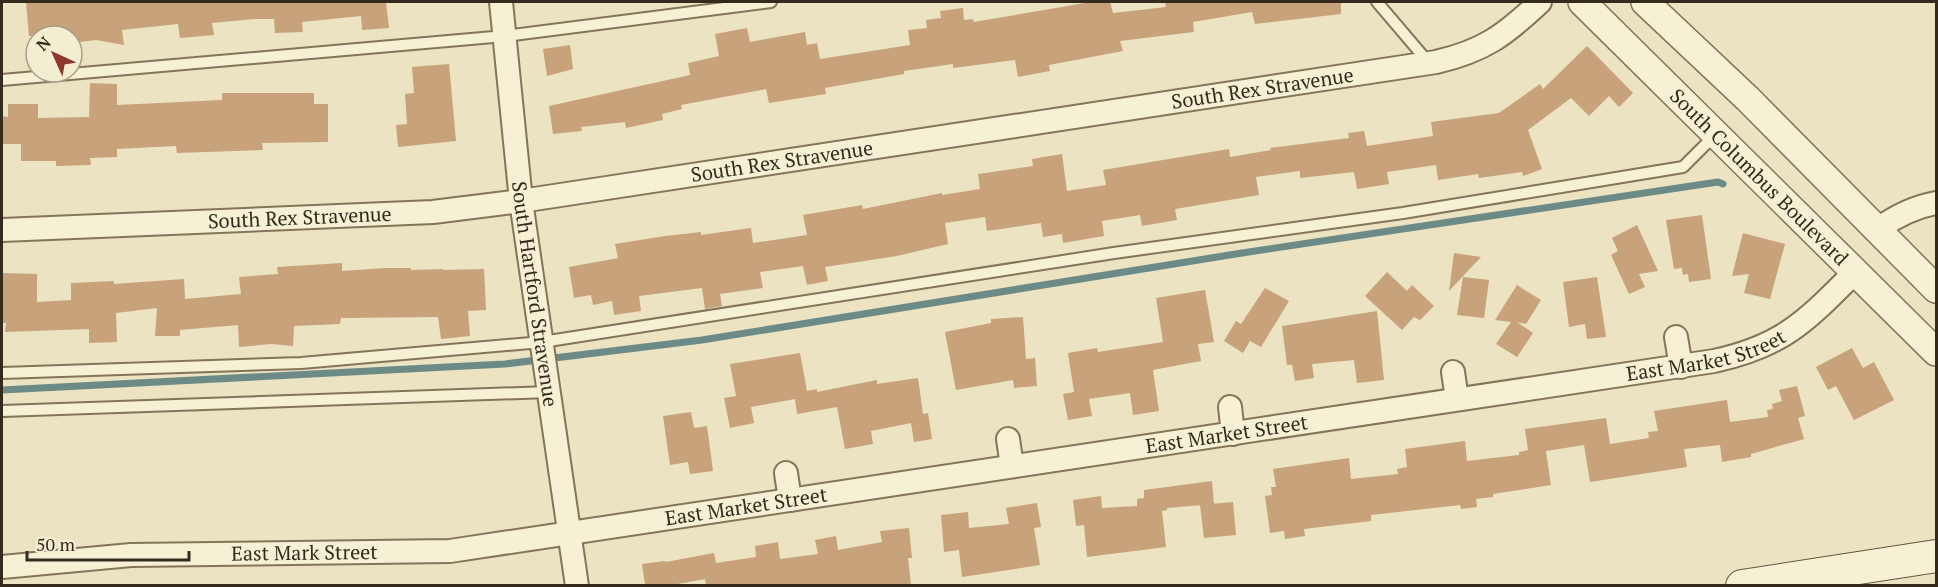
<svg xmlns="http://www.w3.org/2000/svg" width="1938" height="587" font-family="'PT Serif',serif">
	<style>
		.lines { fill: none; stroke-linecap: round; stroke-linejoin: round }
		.stream { stroke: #6c8b86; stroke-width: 7 }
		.building { fill: #c7a27a }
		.service-casing { stroke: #84745a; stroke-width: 14 }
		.minor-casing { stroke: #84745a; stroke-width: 26 }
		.tertiary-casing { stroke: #84745a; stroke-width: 30 }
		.secondary-casing { stroke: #65553e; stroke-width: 34 }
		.service { stroke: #f6f0d4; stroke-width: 10 }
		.minor { stroke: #f6f0d4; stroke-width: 22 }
		.tertiary { stroke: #f6f0d4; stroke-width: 27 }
		.secondary { stroke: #f6f0d4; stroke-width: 32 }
		.labels { text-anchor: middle; stroke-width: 4.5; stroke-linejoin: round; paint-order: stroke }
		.street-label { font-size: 20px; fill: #342b1e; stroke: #f3edd1 }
	</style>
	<rect width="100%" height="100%" fill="#ebe3c2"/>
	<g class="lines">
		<!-- stream -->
		<polyline class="stream" points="2,390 505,364 702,340 1242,253 1718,182 1723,184"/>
	</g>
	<!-- building -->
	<g class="building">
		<polygon points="26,2 386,2 389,28 362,30 361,16 302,22 303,32 275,33 274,19 254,19 212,23 214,35 180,38 178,24 122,30 124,45 96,40 72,43 72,36 29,36"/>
		<polygon points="1091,2 1110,2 1113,13 1166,7 1165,2 1341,2 1341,14 1255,24 1252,12 1193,22 1194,32 1120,41 1123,51 1049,65 1050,71 1018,77 1015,60 953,68 953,64 904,71 904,74 825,88 826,94 769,103 766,89 681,105 682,109 662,114 663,120 626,128 625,122 581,127 582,131 553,134 549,106 690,75 688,63 719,56 715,34 747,28 750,42 805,32 807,45 817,43 820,59 910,45 908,30 927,28 926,20 941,18 940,11 963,8 964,20 973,19 974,22"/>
		<polygon points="570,45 573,69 547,76 543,49"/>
		<polygon points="1587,46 1633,93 1619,107 1609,96 1589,116 1571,98 1528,130 1542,169 1523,176 1522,172 1479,178 1478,174 1438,180 1436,165 1387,172 1389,184 1357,189 1354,172 1300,178 1300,171 1256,177 1259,195 1175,209 1177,220 1142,226 1140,215 1102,221 1104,236 1063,243 1062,234 1043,237 1041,223 987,231 985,217 945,223 948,244 897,256 825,267 828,281 807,285 803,266 760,272 763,288 720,294 722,306 705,309 702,288 639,296 641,311 614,315 612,301 593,305 591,295 574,298 569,267 618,258 615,244 665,236 701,232 701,235 751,228 753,243 807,235 803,215 862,205 863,209 942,193 942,195 980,189 978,174 1033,166 1032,159 1062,154 1067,191 1106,185 1103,170 1229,149 1230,157 1271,150 1270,148 1349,138 1348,133 1364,131 1367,146 1433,136 1431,122 1499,113 1540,84 1543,89"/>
		<polygon points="449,64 456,141 398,147 396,125 407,124 405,94 414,93 412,67"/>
		<polygon points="90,83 117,84 117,105 222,100 222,93 314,93 314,104 328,104 328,142 262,143 263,150 177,153 176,146 117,149 117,157 90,158 91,165 56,166 56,161 21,161 21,144 2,144 2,116 8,117 8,104 38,104 38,118 89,117"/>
		<polygon points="1702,215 1711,279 1689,282 1688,274 1683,275 1682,268 1674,269 1666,220"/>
		<polygon points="1637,225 1658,271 1639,274 1645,287 1629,294 1611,255 1618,251 1612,238"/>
		<polygon points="1743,233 1785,244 1770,299 1744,293 1749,274 1732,276"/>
		<polygon points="1454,253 1481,257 1449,291"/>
		<polygon points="342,263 342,271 385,268 411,268 411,270 443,269 443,270 484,269 486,310 468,311 470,336 441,339 438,317 341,318 340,324 294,326 293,346 271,344 239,347 238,325 180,330 180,336 155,336 157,308 116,313 117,342 89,343 89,329 5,332 6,323 2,323 2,273 37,274 37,302 71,300 71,283 114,281 114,284 184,279 185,299 241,294 239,277 278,274 277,267"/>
		<polygon points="1387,272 1407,291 1412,285 1434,306 1420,320 1414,317 1402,330 1365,296"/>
		<polygon points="1463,277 1489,280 1484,318 1457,315"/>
		<polygon points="1597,277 1606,337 1587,339 1585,324 1569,327 1563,282"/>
		<polygon points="1517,285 1541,300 1526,324 1517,322 1533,333 1517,357 1496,344 1511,322 1495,320"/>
		<polygon points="1265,288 1289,301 1261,347 1250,341 1243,353 1224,341 1236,321 1241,324"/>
		<polygon points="1205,290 1214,342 1198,344 1201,361 1153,370 1159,411 1133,415 1130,393 1089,399 1092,416 1068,420 1063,394 1074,392 1068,353 1097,348 1098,352 1163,342 1156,298"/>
		<polygon points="1377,311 1384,380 1357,383 1354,360 1312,364 1314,378 1295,381 1292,365 1287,365 1282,326"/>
		<polygon points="1023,317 1026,359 1035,358 1037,386 1014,388 1013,380 956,390 945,332 991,323 991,319"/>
		<polygon points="1852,348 1863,368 1874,362 1894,400 1854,420 1836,386 1828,390 1816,367"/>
		<polygon points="800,353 807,391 817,389 817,392 877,380 877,384 918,378 923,414 928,413 932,439 914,442 911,423 871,431 873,444 845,449 837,407 797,414 795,399 751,407 754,423 730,428 724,398 736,396 730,364"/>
		<polygon points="1797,386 1805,416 1798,418 1804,439 1751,454 1751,457 1722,462 1720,445 1684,449 1687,467 1590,482 1584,445 1546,451 1551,485 1493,494 1493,497 1476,499 1477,507 1461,509 1460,505 1371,515 1371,521 1304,529 1305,536 1285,539 1284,531 1270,533 1265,496 1272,495 1271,487 1276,487 1273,469 1349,458 1351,479 1398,474 1397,469 1407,467 1405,449 1465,441 1467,461 1519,455 1519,452 1528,450 1525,429 1606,418 1610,444 1649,438 1648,432 1658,431 1654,411 1727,400 1730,422 1768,417 1767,410 1773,409 1772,404 1782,401 1779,390"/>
		<polygon points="691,412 694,428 707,426 713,471 690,474 688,462 670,465 663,416"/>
		<polygon points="1212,481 1214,504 1167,508 1167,510 1162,511 1166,547 1087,557 1084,525 1076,526 1073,500 1101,496 1102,508 1137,506 1137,499 1144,498 1144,490"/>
		<polygon points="1233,502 1236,535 1204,538 1200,505"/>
		<polygon points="1037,503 1041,527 1034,528 1040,565 962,577 959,550 944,552 941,515 968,512 969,528 1009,524 1006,508"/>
		<polygon points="909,528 912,558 908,558 911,585 706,585 705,579 672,585 645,585 642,564 665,561 666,562 714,553 716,563 756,557 755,546 778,542 780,559 818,554 815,540 836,536 838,550 882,542 880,531"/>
	</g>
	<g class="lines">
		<defs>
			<g id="service">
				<polyline points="1377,2 1429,63"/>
				<polyline points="2,80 505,36 771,2"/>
				<polyline points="2,373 301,363 542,342 1114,253 1403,213 1683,167 1716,134"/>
				<polyline points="2,411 549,392"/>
			</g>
			<g id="minor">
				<path id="s1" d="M501,2L521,201L577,586"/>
				<path d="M1878,229C1896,216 1914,207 1936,203"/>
				<path id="s2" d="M2,230L433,212L521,201L1436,62C1484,51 1505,35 1540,2"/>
				<polyline points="1676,337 1681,367"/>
				<polyline points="1453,372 1457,399"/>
				<polyline points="1230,407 1233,434"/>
				<polyline points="1008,439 1012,466"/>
				<polyline points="786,473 790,500"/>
				<path id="s3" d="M2,567L131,555L450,551L1714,361C1784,346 1807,320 1856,271"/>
			</g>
			<g id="tertiary">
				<path id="s4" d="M1582,2L1936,352"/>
				<polyline points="1645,2 1748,99 1936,289"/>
			</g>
			<polyline id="secondary" points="1742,586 1936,556"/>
		</defs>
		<!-- service casing -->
		<use href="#service" class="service-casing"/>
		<!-- minor casing -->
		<use href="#minor" class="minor-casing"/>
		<!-- tertiary casing -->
		<use href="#tertiary" class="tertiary-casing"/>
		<!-- secondary casing -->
		<use href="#secondary" class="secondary-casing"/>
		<!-- service -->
		<use href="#service" class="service"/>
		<!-- minor -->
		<use href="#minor" class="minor"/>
		<!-- tertiary -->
		<use href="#tertiary" class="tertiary"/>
		<!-- secondary -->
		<use href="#secondary" class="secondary"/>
	</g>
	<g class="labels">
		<!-- street labels -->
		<g class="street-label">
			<text dy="7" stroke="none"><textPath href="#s2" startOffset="1270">South Rex Stravenue</textPath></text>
			<text dy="7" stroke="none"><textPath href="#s2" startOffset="784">South Rex Stravenue</textPath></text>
			<text dy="7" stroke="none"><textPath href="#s4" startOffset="249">South Columbus Boulevard</textPath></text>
			<text dy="7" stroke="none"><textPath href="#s2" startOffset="298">South Rex Stravenue</textPath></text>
			<text dy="7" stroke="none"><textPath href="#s1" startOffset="294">South Hartford Stravenue</textPath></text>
			<text dy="7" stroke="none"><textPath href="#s3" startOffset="1720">East Market Street</textPath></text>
			<text dy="7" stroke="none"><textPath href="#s3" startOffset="1234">East Market Street</textPath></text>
			<text dy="7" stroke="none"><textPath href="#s3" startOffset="748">East Market Street</textPath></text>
			<text dy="7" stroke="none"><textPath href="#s3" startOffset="303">East Mark Street</textPath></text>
		</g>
	</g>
	<!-- border -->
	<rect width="1938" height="587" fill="none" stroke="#342b1e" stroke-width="6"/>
	<!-- north arrow -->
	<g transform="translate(54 54) rotate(315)"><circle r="28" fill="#f3edd1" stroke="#a79f89" stroke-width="1.5"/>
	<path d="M0-4.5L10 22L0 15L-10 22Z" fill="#8f372e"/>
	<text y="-9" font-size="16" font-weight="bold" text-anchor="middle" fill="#342b1e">N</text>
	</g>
	<!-- scale -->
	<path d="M27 551v9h162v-9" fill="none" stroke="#342b1e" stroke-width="3"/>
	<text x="36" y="551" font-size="18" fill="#342b1e" stroke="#f3edd1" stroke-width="4.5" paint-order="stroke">50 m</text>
</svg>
